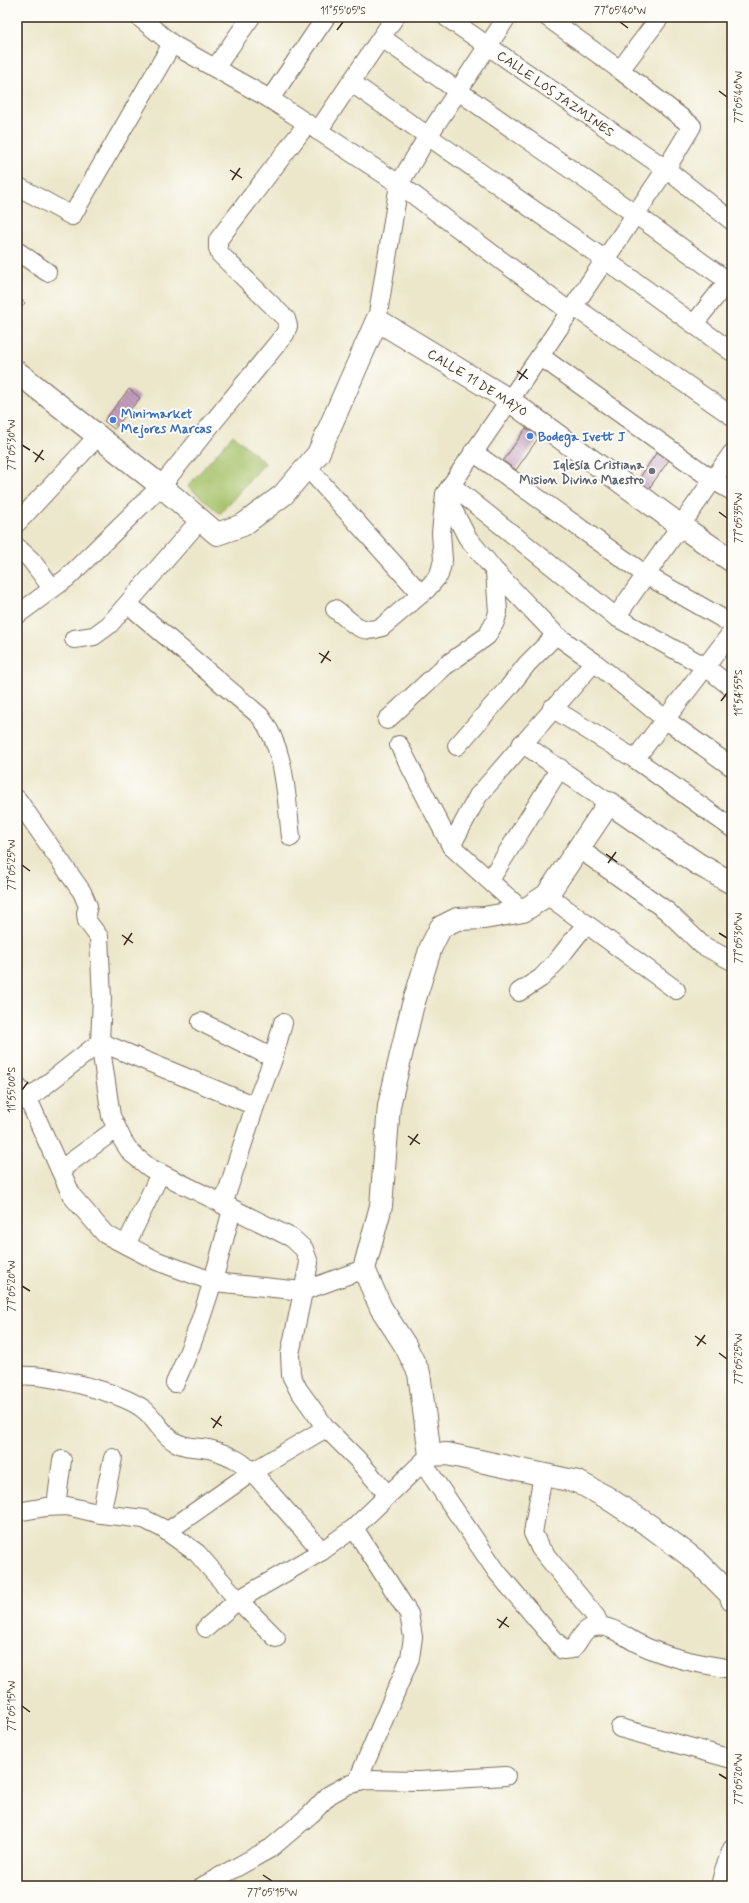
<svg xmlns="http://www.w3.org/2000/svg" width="749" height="1903" font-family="Mynerve,sans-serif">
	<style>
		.green { fill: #a6c168; stroke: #707643 }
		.building { fill: url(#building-back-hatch) }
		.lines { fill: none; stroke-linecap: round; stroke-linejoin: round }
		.minor-casing { stroke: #796c5b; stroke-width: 20 }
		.tertiary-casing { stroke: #796c5b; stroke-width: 24 }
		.minor { stroke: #fff; stroke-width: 18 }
		.tertiary { stroke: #fff; stroke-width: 22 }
		.ticks { fill: none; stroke: #3b2a1e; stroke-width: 1.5 }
		.shop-dot { fill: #3f7fe0; stroke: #fdfcf7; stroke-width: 1.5 }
		.worship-dot { fill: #6b7280; stroke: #fdfcf7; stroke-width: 1.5 }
		.labels { text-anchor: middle; stroke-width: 4; stroke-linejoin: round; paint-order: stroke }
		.street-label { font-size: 13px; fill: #3b2a1e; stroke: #fdfcf7 }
		.shop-label { font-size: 13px; font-weight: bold; fill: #366cbe; stroke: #fdfcf7; text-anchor: start }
		.worship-label { font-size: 13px; font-weight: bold; fill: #5b616d; stroke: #fdfcf7; text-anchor: end }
		.neatline { fill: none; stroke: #3b2a1e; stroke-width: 1.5 }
		.ticks-label { font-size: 10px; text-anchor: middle; fill: #3b2a1e }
	</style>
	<defs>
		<pattern id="building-back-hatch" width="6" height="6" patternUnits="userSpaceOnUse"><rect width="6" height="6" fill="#c29dbd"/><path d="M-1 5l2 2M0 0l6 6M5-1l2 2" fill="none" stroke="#9f8099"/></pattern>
	</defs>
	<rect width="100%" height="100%" fill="#fdfcf7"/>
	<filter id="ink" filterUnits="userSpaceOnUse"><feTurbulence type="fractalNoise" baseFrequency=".025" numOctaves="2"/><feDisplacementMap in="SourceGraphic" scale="8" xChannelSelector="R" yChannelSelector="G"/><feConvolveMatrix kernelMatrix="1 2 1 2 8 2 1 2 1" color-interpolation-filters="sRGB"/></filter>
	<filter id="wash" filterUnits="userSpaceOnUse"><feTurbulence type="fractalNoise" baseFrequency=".012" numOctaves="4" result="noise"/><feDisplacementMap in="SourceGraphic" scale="16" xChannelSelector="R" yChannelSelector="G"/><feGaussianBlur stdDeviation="0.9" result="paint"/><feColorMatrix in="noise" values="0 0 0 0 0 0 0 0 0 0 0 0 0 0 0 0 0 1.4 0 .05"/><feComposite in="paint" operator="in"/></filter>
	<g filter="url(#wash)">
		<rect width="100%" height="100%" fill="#ece7cb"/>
		<!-- green -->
		<polygon class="green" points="233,435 265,463 220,514 188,486"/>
		<g id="blocks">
			<!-- building -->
			<g class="building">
				<polygon points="17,296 25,303 17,312"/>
				<polygon points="129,389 140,398 114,429 104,421"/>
				<polygon points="526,428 539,437 516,470 503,461"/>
				<polygon points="657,452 669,460 648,490 636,483"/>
			</g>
		</g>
	</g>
	<g filter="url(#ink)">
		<use href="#blocks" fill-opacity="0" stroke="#796c5b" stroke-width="1"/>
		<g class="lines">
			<defs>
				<g id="minor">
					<polyline points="139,17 172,44 270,99 399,184 569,311"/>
					<polyline points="446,17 666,169 732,221"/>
					<polyline points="382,38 635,214 732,284"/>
					<polyline points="215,68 251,17"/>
					<polyline points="620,70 660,17"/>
					<polyline points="352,83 604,259 732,352"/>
					<polyline points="270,99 326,17"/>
					<polyline points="318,131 395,17"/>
					<polyline points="17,186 72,216 172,44"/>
					<polyline points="17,251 47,272"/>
					<polyline points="573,306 732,416"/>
					<polyline points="377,320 399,184 428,136 507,17"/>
					<polyline points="694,324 728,281"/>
					<polyline points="540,356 713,480 732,491"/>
					<polyline points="473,452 646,575 732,624"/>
					<polyline points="307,467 421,594"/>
					<polyline points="451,485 616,617 706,667 732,688"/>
					<polyline points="445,494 467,537 495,571 556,635 594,662 665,719 732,767"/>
					<polyline points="17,523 97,437"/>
					<polyline points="17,547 31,560 52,588"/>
					<path d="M128,604L260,716C286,749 286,797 291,837"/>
					<path d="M335,609C351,621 360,636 382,627L427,589L439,575L443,560L441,533L445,494L540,356L666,169L692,126L620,70L547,17"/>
					<polyline points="17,615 67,578 161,486 285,334 288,326 286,319 220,254 218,248 218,240 307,124"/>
					<polyline points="616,617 732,453"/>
					<polyline points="74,639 94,636 109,625 200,520"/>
					<polyline points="552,708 635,759 732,828"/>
					<polyline points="387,720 445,666 487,636 495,622 498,612 495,571"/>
					<polyline points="522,743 609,803"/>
					<polyline points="399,745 451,846 523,911"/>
					<polyline points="457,746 509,687 527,664 556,635"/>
					<polyline points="635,759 732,632"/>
					<polyline points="17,799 82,892 88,906 86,913 87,921 99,937 102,998 100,1042 111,1116 123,1141 131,1153 150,1168 292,1238 304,1249 309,1263 290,1354 291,1375 298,1389 326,1428 357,1459 388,1495"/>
					<polyline points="451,846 478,796 594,662"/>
					<polyline points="578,848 667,911 702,945 732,961"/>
					<polyline points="490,880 560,768"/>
					<polyline points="547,895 676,990"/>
					<polyline points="519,992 541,978 556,962 586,924"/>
					<polyline points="201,1022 273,1058"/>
					<polyline points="100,1042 255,1106"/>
					<polyline points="17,1086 28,1099 72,1196 105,1234 157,1261 214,1282 303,1291 364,1269"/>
					<polyline points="28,1099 100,1042"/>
					<polyline points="60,1170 116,1129"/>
					<polyline points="223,1205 255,1106 272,1062 283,1023"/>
					<polyline points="126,1245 160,1174"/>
					<path d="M17,1376C45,1373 119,1392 142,1408C155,1417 161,1434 175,1442C184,1447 192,1447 202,1448C213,1449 223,1453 233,1458C250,1466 262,1483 274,1497C290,1515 306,1533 322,1551"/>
					<path d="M175,1383C201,1328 217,1269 232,1209"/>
					<path d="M423,1463L497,1572L563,1650L572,1649C581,1641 581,1629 595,1627C610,1624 625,1637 637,1643C667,1658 699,1664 732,1669"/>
					<polyline points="543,1474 533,1533 540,1548 596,1617 600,1626"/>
					<polyline points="56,1506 62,1460"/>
					<polyline points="17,1512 46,1507 67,1506 101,1514 144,1519 162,1528 197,1553 238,1600 276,1638"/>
					<polyline points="101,1514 113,1458"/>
					<polyline points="354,1528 409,1614 413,1637 410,1658 357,1782"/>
					<polyline points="168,1531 252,1472 326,1428"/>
					<polyline points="206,1628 238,1600 322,1551 354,1528 430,1455"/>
					<polyline points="620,1728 732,1759"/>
					<polyline points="203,1886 271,1848 311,1814 329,1795 347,1785 367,1780 419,1781 506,1776"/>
					<polyline points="720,1886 724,1870 732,1849"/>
				</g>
				<g id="tertiary">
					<polyline points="17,372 161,486 217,534 243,525 283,495 318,454 377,320 509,400 681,526 732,561"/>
					<polyline points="732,883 698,864 609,803 547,895 523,911 484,918 457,919 441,927 431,947 412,1008 389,1106 381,1206 364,1269 381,1308 405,1345 419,1373 430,1455 447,1454 578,1482 606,1497 650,1526 698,1562 730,1594 732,1600"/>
				</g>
			</defs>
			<!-- minor casing -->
			<use href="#minor" class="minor-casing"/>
			<!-- tertiary casing -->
			<use href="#tertiary" class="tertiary-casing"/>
			<!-- minor -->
			<use href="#minor" class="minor"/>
			<!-- tertiary -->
			<use href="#tertiary" class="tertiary"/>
		</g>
	</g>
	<!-- ticks -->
	<path class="ticks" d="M620,22L628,28M337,30L343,22M719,91L727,97M230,170L242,178M232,180L240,168M517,371L528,379M519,380L527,369M22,445L30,450M33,452L44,460M35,462L43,450M719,512L727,518M319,653L331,661M321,663L329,651M721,701L727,693M606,854L617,862M608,863L616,852M22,865L30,871M719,933L727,938M122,935L133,943M124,945L132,933M22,1090L28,1082M408,1136L420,1144M410,1145L418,1134M22,1286L30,1291M695,1336L706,1344M697,1346L705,1335M719,1353L727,1359M211,1418L222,1426M213,1428L221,1416M497,1619L509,1627M499,1628L507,1617M22,1706L30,1712M719,1774L727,1779M263,1875L272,1881"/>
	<!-- markers -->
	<g class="shop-dot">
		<circle cx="113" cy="420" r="4"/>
		<circle cx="530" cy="436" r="4"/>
	</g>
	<circle class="worship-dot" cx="652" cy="471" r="4"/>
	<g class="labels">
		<!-- street labels -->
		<g class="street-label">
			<text transform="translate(556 93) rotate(35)" y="5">CALLE LOS JAZMINES</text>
			<text transform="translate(478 382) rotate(32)" y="5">CALLE 11 DE MAYO</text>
		</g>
		<!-- shop labels -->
		<g class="shop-label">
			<text x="121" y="418">Minimarket<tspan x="121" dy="15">Mejores Marcas</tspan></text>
			<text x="538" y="441">Bodega Ivett J</text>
		</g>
		<!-- worship labels -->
		<g class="worship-label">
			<text x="644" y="469">Iglesia Cristiana<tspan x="644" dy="15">Mision Divino Maestro</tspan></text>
		</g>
	</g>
	<!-- margin -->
	<rect width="749" height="1903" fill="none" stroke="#fdfcf7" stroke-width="44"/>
	<rect x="22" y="22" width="705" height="1859" class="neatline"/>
	<g class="ticks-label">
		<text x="343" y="14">11°55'05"S</text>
		<text x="620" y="14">77°05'40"W</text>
		<text transform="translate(738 97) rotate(-90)" y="4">77°05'40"W</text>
		<text transform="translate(11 445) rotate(-90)" y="4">77°05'30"W</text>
		<text transform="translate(738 518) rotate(-90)" y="4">77°05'35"W</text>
		<text transform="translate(738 693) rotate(-90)" y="4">11°54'55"S</text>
		<text transform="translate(11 865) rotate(-90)" y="4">77°05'25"W</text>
		<text transform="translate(738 938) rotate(-90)" y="4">77°05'30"W</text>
		<text transform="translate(11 1090) rotate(-90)" y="4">11°55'00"S</text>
		<text transform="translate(11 1286) rotate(-90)" y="4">77°05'20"W</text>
		<text transform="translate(738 1359) rotate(-90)" y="4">77°05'25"W</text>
		<text transform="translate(11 1706) rotate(-90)" y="4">77°05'15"W</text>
		<text transform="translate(738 1779) rotate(-90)" y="4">77°05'20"W</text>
		<text x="272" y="1896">77°05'15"W</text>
	</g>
</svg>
